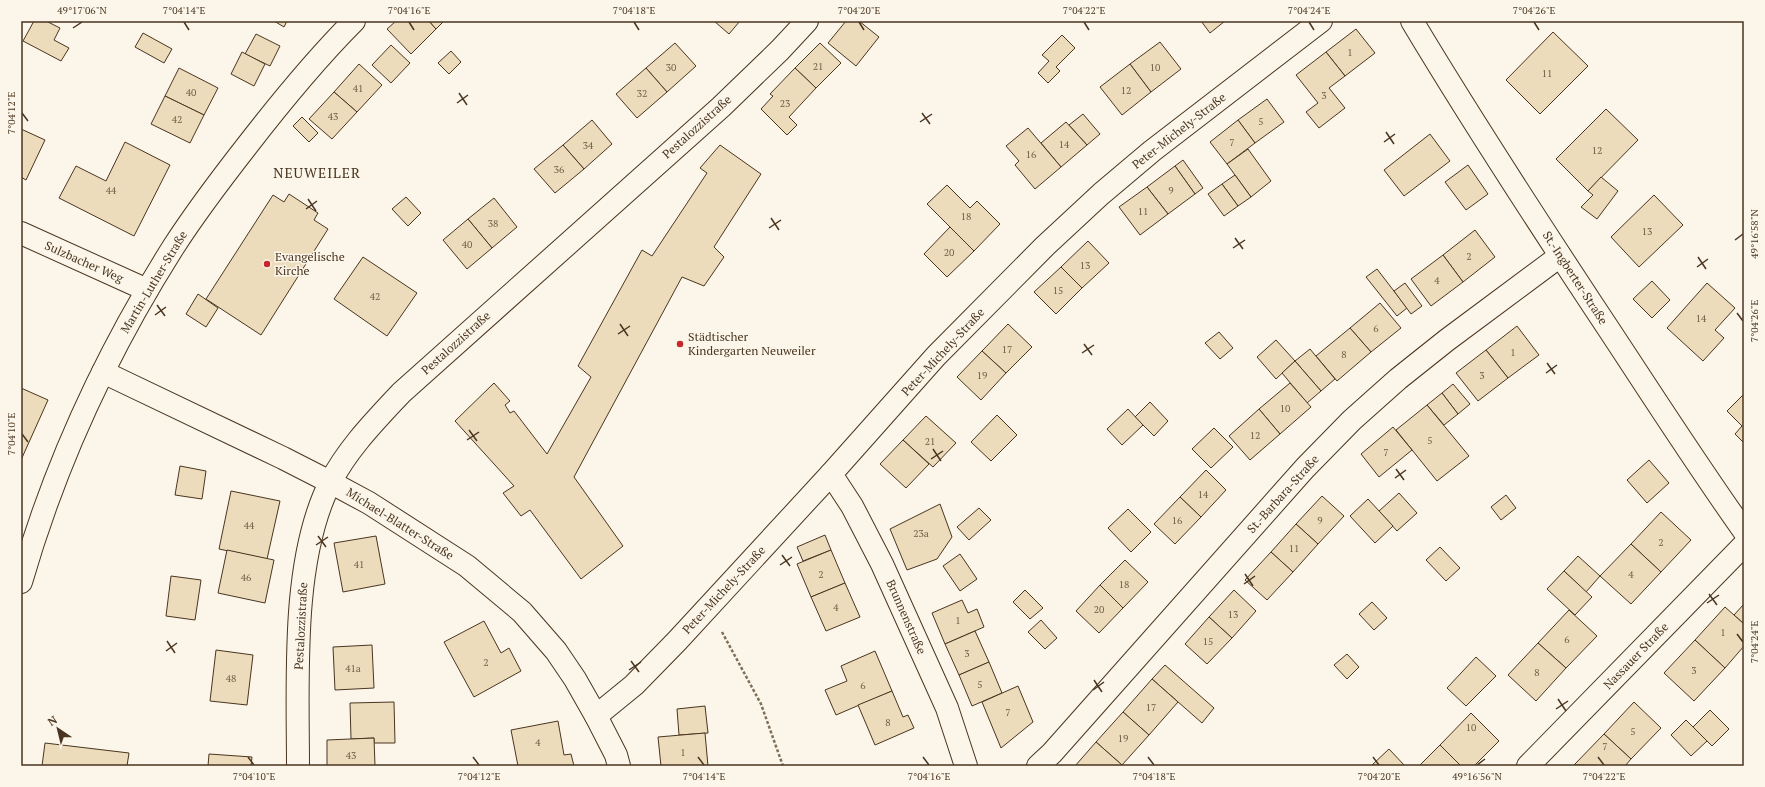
<svg xmlns="http://www.w3.org/2000/svg" width="1765" height="787" font-family="'PT Serif',serif">
	<style>
		.building { fill: #ecdcbc; stroke: #4a3520 }
		.lines { fill: none; stroke-linecap: round; stroke-linejoin: round }
		.minor-casing { stroke: #4a3520; stroke-width: 24 }
		.path { stroke: #7f6f5c; stroke-width: 2.5; stroke-dasharray: 3 2; stroke-linecap: butt }
		.minor { stroke: #fbf6e9; stroke-width: 22 }
		.ticks { fill: none; stroke: #4a3520; stroke-width: 1.5 }
		.poi-dot { fill: #c62828; stroke: #fbf6e9; stroke-width: 1.5 }
		.labels { text-anchor: middle; stroke-width: 3; stroke-linejoin: round; paint-order: stroke }
		.number-label { font-size: 10px; fill: #725f47 }
		.street-label { font-size: 12px; fill: #4a3520; stroke: #fbf6e9 }
		.poi-label { font-size: 12px; fill: #4a3520; stroke: #fbf6e9; text-anchor: start }
		.quarter-label { font-size: 14px; letter-spacing: 1px; fill: #4a3520; stroke: #fbf6e9 }
		.neatline { fill: none; stroke: #4a3520; stroke-width: 1.5 }
		.ticks-label { font-size: 10px; text-anchor: middle; fill: #4a3520 }
	</style>
	<rect width="100%" height="100%" fill="#fbf6e9"/>
	<!-- building -->
	<g class="building">
		<polygon points="34,21 46,21 60,28 54,40 69,48 61,61 23,41"/>
		<polygon points="274,21 287,21 284,27"/>
		<polygon points="396,21 429,21 436,29 411,54 387,29"/>
		<polygon points="429,21 444,21 436,29"/>
		<polygon points="714,21 740,21 729,34"/>
		<polygon points="846,21 859,21 879,37 856,66 828,43"/>
		<polygon points="1201,21 1225,21 1210,33"/>
		<polygon points="1356,29 1375,53 1345,76 1326,52"/>
		<polygon points="1553,32 1588,66 1540,114 1506,80"/>
		<polygon points="143,33 172,49 164,63 135,47"/>
		<polygon points="256,34 280,46 270,66 245,54"/>
		<polygon points="1062,35 1075,48 1056,67 1060,71 1048,83 1038,73 1049,61 1042,55"/>
		<polygon points="1160,42 1181,69 1151,92 1130,64"/>
		<polygon points="675,43 696,66 667,92 646,68"/>
		<polygon points="820,43 841,63 816,88 795,68"/>
		<polygon points="391,45 410,63 391,83 372,65"/>
		<polygon points="451,51 461,62 449,74 438,63"/>
		<polygon points="242,52 265,64 254,86 231,74"/>
		<polygon points="1326,52 1345,76 1329,88 1345,108 1319,128 1306,112 1318,103 1296,75"/>
		<polygon points="359,64 382,85 357,112 334,92"/>
		<polygon points="1130,64 1151,92 1122,115 1100,87"/>
		<polygon points="179,68 218,88 204,115 165,96"/>
		<polygon points="646,68 667,92 637,118 616,94"/>
		<polygon points="795,68 816,88 789,117 797,125 787,135 761,109 773,96 770,94"/>
		<polygon points="334,92 357,112 332,139 309,119"/>
		<polygon points="165,96 204,115 190,143 151,124"/>
		<polygon points="1267,99 1284,122 1255,143 1238,120"/>
		<polygon points="1606,109 1638,140 1588,191 1556,159"/>
		<polygon points="1083,114 1100,134 1087,145 1069,125"/>
		<polygon points="302,117 318,133 309,142 293,126"/>
		<polygon points="592,120 612,144 584,169 563,145"/>
		<polygon points="1238,120 1255,143 1227,164 1210,142"/>
		<polygon points="1066,122 1087,145 1061,167 1041,143"/>
		<polygon points="1028,128 1061,167 1035,189 1015,165 1019,161 1006,146"/>
		<polygon points="21,129 45,140 26,180 21,177"/>
		<polygon points="1430,134 1450,161 1404,196 1384,170"/>
		<polygon points="125,142 170,165 134,236 59,198 76,166 106,181"/>
		<polygon points="563,145 584,169 555,193 534,169"/>
		<polygon points="720,145 761,174 714,247 724,257 704,286 682,277 574,477 623,546 581,579 530,510 521,516 503,493 514,486 455,421 494,383 510,401 505,405 510,413 514,411 547,454 591,377 578,366 642,250 652,256 707,173 700,168"/>
		<polygon points="1248,149 1271,181 1251,197 1227,164"/>
		<polygon points="1183,160 1203,188 1195,194 1175,166"/>
		<polygon points="1468,165 1488,194 1466,210 1445,182"/>
		<polygon points="1175,166 1195,194 1168,214 1147,187"/>
		<polygon points="1235,175 1251,197 1238,206 1222,184"/>
		<polygon points="1601,177 1618,191 1597,219 1581,207 1593,195 1588,191"/>
		<polygon points="1222,184 1238,206 1224,216 1208,194"/>
		<polygon points="947,185 970,208 977,201 1000,224 974,251 927,204"/>
		<polygon points="1147,187 1168,214 1140,235 1119,207"/>
		<polygon points="289,194 318,213 314,220 328,229 261,335 206,299 273,195 284,202"/>
		<polygon points="1654,195 1683,225 1639,267 1611,237"/>
		<polygon points="406,197 421,213 408,226 392,209"/>
		<polygon points="494,198 517,227 492,248 468,219"/>
		<polygon points="468,219 492,248 467,269 443,240"/>
		<polygon points="950,227 974,251 947,277 924,254"/>
		<polygon points="1475,230 1495,257 1463,282 1443,255"/>
		<polygon points="1088,241 1109,263 1082,288 1061,267"/>
		<polygon points="1443,255 1463,282 1431,306 1411,279"/>
		<polygon points="363,257 417,293 387,336 334,299"/>
		<polygon points="1061,267 1082,288 1056,314 1034,292"/>
		<polygon points="1377,269 1407,308 1397,316 1366,277"/>
		<polygon points="1652,281 1670,300 1652,318 1633,299"/>
		<polygon points="1405,283 1422,306 1411,314 1394,291"/>
		<polygon points="1707,283 1735,308 1715,330 1724,338 1703,361 1667,328"/>
		<polygon points="198,294 218,308 206,327 186,314"/>
		<polygon points="1380,303 1401,328 1371,352 1350,328"/>
		<polygon points="1008,324 1032,347 1006,373 982,351"/>
		<polygon points="1517,326 1539,355 1508,378 1486,350"/>
		<polygon points="1350,328 1371,352 1337,381 1316,356"/>
		<polygon points="1219,332 1233,348 1220,359 1205,343"/>
		<polygon points="1276,340 1295,361 1276,379 1257,357"/>
		<polygon points="1310,349 1335,379 1321,391 1295,361"/>
		<polygon points="1486,350 1508,378 1478,401 1456,373"/>
		<polygon points="982,351 1006,373 981,400 957,377"/>
		<polygon points="1295,361 1321,391 1307,403 1282,373"/>
		<polygon points="1290,383 1311,407 1280,434 1259,409"/>
		<polygon points="1453,384 1470,404 1458,414 1442,393"/>
		<polygon points="21,388 48,400 21,460"/>
		<polygon points="1442,393 1458,414 1444,425 1427,405"/>
		<polygon points="1744,394 1744,443 1735,434 1742,426 1727,411"/>
		<polygon points="1150,402 1168,421 1154,436 1135,417"/>
		<polygon points="1427,405 1469,456 1437,481 1396,430"/>
		<polygon points="1128,409 1143,425 1122,445 1107,429"/>
		<polygon points="1259,409 1280,434 1250,460 1229,436"/>
		<polygon points="997,415 1017,435 991,461 971,442"/>
		<polygon points="926,416 956,443 933,467 903,440"/>
		<polygon points="1393,427 1412,450 1379,477 1361,454"/>
		<polygon points="1214,428 1233,447 1211,468 1192,449"/>
		<polygon points="903,440 929,464 906,488 880,464"/>
		<polygon points="1649,460 1669,483 1647,503 1627,480"/>
		<polygon points="180,466 206,471 202,499 175,495"/>
		<polygon points="1206,470 1226,490 1201,517 1180,497"/>
		<polygon points="231,491 280,501 267,559 219,549"/>
		<polygon points="1399,493 1417,513 1397,531 1379,511"/>
		<polygon points="1506,495 1516,508 1501,520 1491,507"/>
		<polygon points="1322,496 1344,516 1318,544 1296,524"/>
		<polygon points="1180,497 1201,517 1175,544 1154,524"/>
		<polygon points="1368,499 1393,526 1375,543 1350,516"/>
		<polygon points="940,504 952,537 937,559 907,570 890,529"/>
		<polygon points="979,508 991,520 969,540 957,527"/>
		<polygon points="1128,509 1151,532 1131,552 1108,528"/>
		<polygon points="1661,512 1691,540 1661,572 1631,544"/>
		<polygon points="1296,524 1318,544 1293,572 1271,552"/>
		<polygon points="825,535 831,550 803,561 797,547"/>
		<polygon points="376,536 385,584 343,592 334,543"/>
		<polygon points="1631,544 1661,572 1631,604 1600,576"/>
		<polygon points="1440,547 1460,568 1446,581 1426,560"/>
		<polygon points="227,550 274,560 265,603 218,593"/>
		<polygon points="831,550 845,583 811,597 797,564"/>
		<polygon points="1271,552 1293,572 1267,600 1245,580"/>
		<polygon points="960,554 977,579 960,591 943,566"/>
		<polygon points="1578,556 1600,576 1586,592 1564,571"/>
		<polygon points="1125,560 1148,582 1123,608 1100,585"/>
		<polygon points="1564,571 1592,597 1575,615 1547,589"/>
		<polygon points="171,576 201,580 195,620 166,616"/>
		<polygon points="845,583 860,617 826,631 811,597"/>
		<polygon points="1100,585 1123,608 1099,633 1076,611"/>
		<polygon points="1025,590 1043,608 1030,619 1013,602"/>
		<polygon points="1234,590 1256,611 1232,638 1209,617"/>
		<polygon points="962,600 968,613 977,609 984,627 945,644 932,613"/>
		<polygon points="1372,602 1387,618 1374,630 1359,614"/>
		<polygon points="1744,604 1744,624 1734,615"/>
		<polygon points="1725,607 1744,624 1744,646 1725,668 1695,640"/>
		<polygon points="1569,610 1597,636 1566,668 1538,643"/>
		<polygon points="1209,617 1232,638 1207,664 1185,644"/>
		<polygon points="1041,620 1057,638 1045,649 1028,632"/>
		<polygon points="484,621 501,653 509,648 521,671 474,697 444,642"/>
		<polygon points="975,631 989,662 959,675 945,644"/>
		<polygon points="1695,640 1725,668 1694,701 1664,673"/>
		<polygon points="1538,643 1566,668 1536,701 1508,675"/>
		<polygon points="372,645 374,688 335,690 333,647"/>
		<polygon points="216,650 253,655 247,705 210,701"/>
		<polygon points="875,651 892,691 836,715 825,690 847,681 841,666"/>
		<polygon points="1347,654 1359,667 1347,679 1334,665"/>
		<polygon points="1476,657 1496,676 1466,706 1447,688"/>
		<polygon points="989,662 1002,693 972,706 959,675"/>
		<polygon points="1165,665 1214,708 1202,723 1152,679"/>
		<polygon points="1152,679 1178,702 1149,735 1123,712"/>
		<polygon points="1018,686 1033,722 1001,748 982,702"/>
		<polygon points="892,691 903,717 908,715 914,728 875,745 858,705"/>
		<polygon points="394,702 395,743 374,743 374,738 351,739 350,703"/>
		<polygon points="1634,702 1661,728 1631,759 1604,734"/>
		<polygon points="705,706 708,733 679,735 677,709"/>
		<polygon points="1710,710 1729,729 1712,746 1693,727"/>
		<polygon points="1123,712 1149,735 1122,765 1096,742"/>
		<polygon points="1471,713 1499,741 1474,766 1461,766 1440,745"/>
		<polygon points="1686,720 1707,741 1691,756 1671,735"/>
		<polygon points="558,721 564,755 571,754 574,766 518,766 511,730"/>
		<polygon points="705,733 708,766 661,766 658,737"/>
		<polygon points="1604,734 1631,759 1625,766 1574,765"/>
		<polygon points="374,738 375,766 327,766 327,740"/>
		<polygon points="1096,742 1122,765 1121,766 1075,766"/>
		<polygon points="45,743 129,753 127,766 42,766"/>
		<polygon points="1440,745 1461,766 1419,766"/>
		<polygon points="1389,749 1405,766 1372,765"/>
		<polygon points="209,754 252,757 251,766 208,766"/>
	</g>
	<g class="lines">
		<defs>
			<g id="minor">
				<path d="M1412,21C1470,118 1532,213 1594,307C1644,382 1692,458 1744,531"/>
				<polyline points="21,233 147,290"/>
				<polyline points="103,372 283,458 330,482 369,503 467,566 522,612 556,651 575,679 596,716 616,755 619,766"/>
				<polyline points="831,474 852,506 882,564 947,708 966,766"/>
				<path d="M21,582C55,464 108,350 174,246C196,212 221,179 246,147C280,103 315,60 354,21"/>
				<polyline points="596,716 634,685 677,641 831,474 936,356 1045,246 1101,194 1152,151 1321,21"/>
				<path d="M298,766C298,680 291,560 330,483C348,448 375,421 401,393L721,107L780,50L807,21"/>
				<polyline points="1038,766 1052,753 1305,468 1352,420 1398,379 1447,340 1560,256"/>
				<polyline points="1528,766 1744,545"/>
			</g>
		</defs>
		<!-- minor casing -->
		<use href="#minor" class="minor-casing"/>
		<!-- path -->
		<polyline class="path" points="722,632 761,704 783,766"/>
		<!-- minor -->
		<use href="#minor" class="minor"/>
	</g>
	<!-- ticks -->
	<path class="ticks" d="M184,22L189,30M409,22L414,30M634,22L639,30M859,22L864,30M1084,22L1089,30M1309,22L1314,30M1534,22L1539,30M73,28L82,22M459,93L467,105M457,103L468,95M22,113L28,121M922,113L930,124M920,122L932,114M1386,132L1394,144M1384,142L1395,134M308,199L316,211M306,209L317,201M771,218L779,230M769,228L781,220M1235,238L1243,249M1735,240L1743,234M1233,248L1245,240M1698,257L1706,269M1697,267L1708,259M157,305L165,316M1737,313L1743,321M155,315L166,307M620,324L628,336M618,334L630,326M1084,344L1092,355M1082,353L1094,345M1547,363L1555,374M1546,373L1557,365M469,430L477,441M22,434L28,442M467,440L479,432M933,449L941,461M931,459L943,451M1396,469L1404,480M1395,478L1406,470M318,536L326,547M316,545L328,537M782,555L790,566M780,565L792,557M1245,574L1253,586M1244,584L1255,576M1709,594L1717,605M1707,603L1719,595M1737,634L1743,642M167,641L175,653M166,651L177,643M631,661L639,672M629,670L641,662M1094,680L1102,692M1093,690L1104,682M1558,699L1566,711M1556,709L1568,701M248,757L254,765M473,757L479,765M698,757L704,765M923,757L929,765M1148,757L1154,765M1373,757L1379,765M1598,757L1604,765M1477,765L1485,759"/>
	<!-- markers -->
	<g class="poi-dot">
		<circle cx="267" cy="264" r="4"/>
		<circle cx="680" cy="344" r="4"/>
	</g>
	<g class="labels">
		<!-- number labels -->
		<g class="number-label">
			<text x="1350" y="56">1</text>
			<text x="818" y="70">21</text>
			<text x="671" y="71">30</text>
			<text x="1155" y="71">10</text>
			<text x="1547" y="77">11</text>
			<text x="358" y="92">41</text>
			<text x="1126" y="94">12</text>
			<text x="191" y="96">40</text>
			<text x="642" y="97">32</text>
			<text x="1324" y="99">3</text>
			<text x="785" y="107">23</text>
			<text x="333" y="120">43</text>
			<text x="177" y="123">42</text>
			<text x="1261" y="125">5</text>
			<text x="1232" y="146">7</text>
			<text x="1064" y="148">14</text>
			<text x="588" y="149">34</text>
			<text x="1597" y="154">12</text>
			<text x="1031" y="158">16</text>
			<text x="559" y="173">36</text>
			<text x="111" y="194">44</text>
			<text x="1171" y="194">9</text>
			<text x="1143" y="215">11</text>
			<text x="966" y="220">18</text>
			<text x="493" y="227">38</text>
			<text x="1647" y="235">13</text>
			<text x="467" y="248">40</text>
			<text x="949" y="256">20</text>
			<text x="1469" y="260">2</text>
			<text x="1085" y="269">13</text>
			<text x="1437" y="284">4</text>
			<text x="1058" y="294">15</text>
			<text x="375" y="300">42</text>
			<text x="1701" y="322">14</text>
			<text x="1376" y="332">6</text>
			<text x="1007" y="353">17</text>
			<text x="1513" y="356">1</text>
			<text x="1344" y="358">8</text>
			<text x="982" y="379">19</text>
			<text x="1482" y="379">3</text>
			<text x="1285" y="412">10</text>
			<text x="1255" y="439">12</text>
			<text x="1430" y="444">5</text>
			<text x="930" y="445">21</text>
			<text x="1386" y="456">7</text>
			<text x="1203" y="498">14</text>
			<text x="1177" y="524">16</text>
			<text x="1320" y="524">9</text>
			<text x="249" y="529">44</text>
			<text x="921" y="537">23a</text>
			<text x="1661" y="546">2</text>
			<text x="1294" y="552">11</text>
			<text x="359" y="568">41</text>
			<text x="821" y="578">2</text>
			<text x="1631" y="578">4</text>
			<text x="246" y="581">46</text>
			<text x="1124" y="588">18</text>
			<text x="836" y="611">4</text>
			<text x="1099" y="613">20</text>
			<text x="1233" y="618">13</text>
			<text x="958" y="624">1</text>
			<text x="1723" y="636">1</text>
			<text x="1567" y="643">6</text>
			<text x="1208" y="645">15</text>
			<text x="967" y="657">3</text>
			<text x="486" y="666">2</text>
			<text x="353" y="672">41a</text>
			<text x="1694" y="674">3</text>
			<text x="1537" y="676">8</text>
			<text x="231" y="682">48</text>
			<text x="980" y="688">5</text>
			<text x="863" y="689">6</text>
			<text x="1151" y="711">17</text>
			<text x="1008" y="716">7</text>
			<text x="888" y="726">8</text>
			<text x="1471" y="731">10</text>
			<text x="1633" y="735">5</text>
			<text x="1123" y="742">19</text>
			<text x="538" y="746">4</text>
			<text x="1605" y="750">7</text>
			<text x="683" y="756">1</text>
			<text x="351" y="759">43</text>
		</g>
		<!-- street labels -->
		<g class="street-label">
			<text transform="translate(697 127) rotate(-42)" y="4">Pestalozzistraße</text>
			<text transform="translate(1179 131) rotate(-38)" y="4">Peter-Michely-Straße</text>
			<text transform="translate(84 262) rotate(24)" y="4">Sulzbacher Weg</text>
			<text transform="translate(1575 278) rotate(57)" y="4">St.-Ingberter-Straße</text>
			<text transform="translate(154 282) rotate(-59)" y="4">Martin-Luther-Straße</text>
			<text transform="translate(456 343) rotate(-42)" y="4">Pestalozzistraße</text>
			<text transform="translate(943 352) rotate(-47)" y="4">Peter-Michely-Straße</text>
			<text transform="translate(1283 494) rotate(-48)" y="4">St.-Barbara-Straße</text>
			<text transform="translate(400 524) rotate(32)" y="4">Michael-Blatter-Straße</text>
			<text transform="translate(724 590) rotate(-47)" y="4">Peter-Michely-Straße</text>
			<text transform="translate(906 617) rotate(66)" y="4">Brunnenstraße</text>
			<text transform="translate(301 626) rotate(-87)" y="4">Pestalozzistraße</text>
			<text transform="translate(1636 656) rotate(-46)" y="4">Nassauer Straße</text>
		</g>
		<!-- poi labels -->
		<g class="poi-label">
			<text x="275" y="261">Evangelische<tspan x="275" dy="14">Kirche</tspan></text>
			<text x="688" y="341">Städtischer<tspan x="688" dy="14">Kindergarten Neuweiler</tspan></text>
		</g>
		<!-- quarter labels -->
		<g class="quarter-label">
			<text x="317" y="178">NEUWEILER</text>
		</g>
	</g>
	<!-- border -->
	<rect width="1765" height="787" fill="none" stroke="#fbf6e9" stroke-width="44"/>
	<!-- north arrow -->
	<g transform="translate(58 729) rotate(325)" stroke="#fbf6e9" stroke-width="3" paint-order="stroke">
	<path d="M0-3L7 15L0 10L-7 15Z" fill="#4a3520"/>
	<text y="-6" font-size="11" font-weight="bold" text-anchor="middle" fill="#4a3520">N</text>
	</g>
	<rect x="22" y="22" width="1721" height="743" class="neatline"/>
	<g class="ticks-label">
		<text x="82" y="14">49°17'06"N</text>
		<text x="184" y="14">7°04'14"E</text>
		<text x="409" y="14">7°04'16"E</text>
		<text x="634" y="14">7°04'18"E</text>
		<text x="859" y="14">7°04'20"E</text>
		<text x="1084" y="14">7°04'22"E</text>
		<text x="1309" y="14">7°04'24"E</text>
		<text x="1534" y="14">7°04'26"E</text>
		<text transform="translate(11 113) rotate(-90)" y="4">7°04'12"E</text>
		<text transform="translate(1754 234) rotate(-90)" y="4">49°16'58"N</text>
		<text transform="translate(1754 321) rotate(-90)" y="4">7°04'26"E</text>
		<text transform="translate(11 434) rotate(-90)" y="4">7°04'10"E</text>
		<text transform="translate(1754 642) rotate(-90)" y="4">7°04'24"E</text>
		<text x="254" y="780">7°04'10"E</text>
		<text x="479" y="780">7°04'12"E</text>
		<text x="704" y="780">7°04'14"E</text>
		<text x="929" y="780">7°04'16"E</text>
		<text x="1154" y="780">7°04'18"E</text>
		<text x="1379" y="780">7°04'20"E</text>
		<text x="1477" y="780">49°16'56"N</text>
		<text x="1604" y="780">7°04'22"E</text>
	</g>
</svg>
